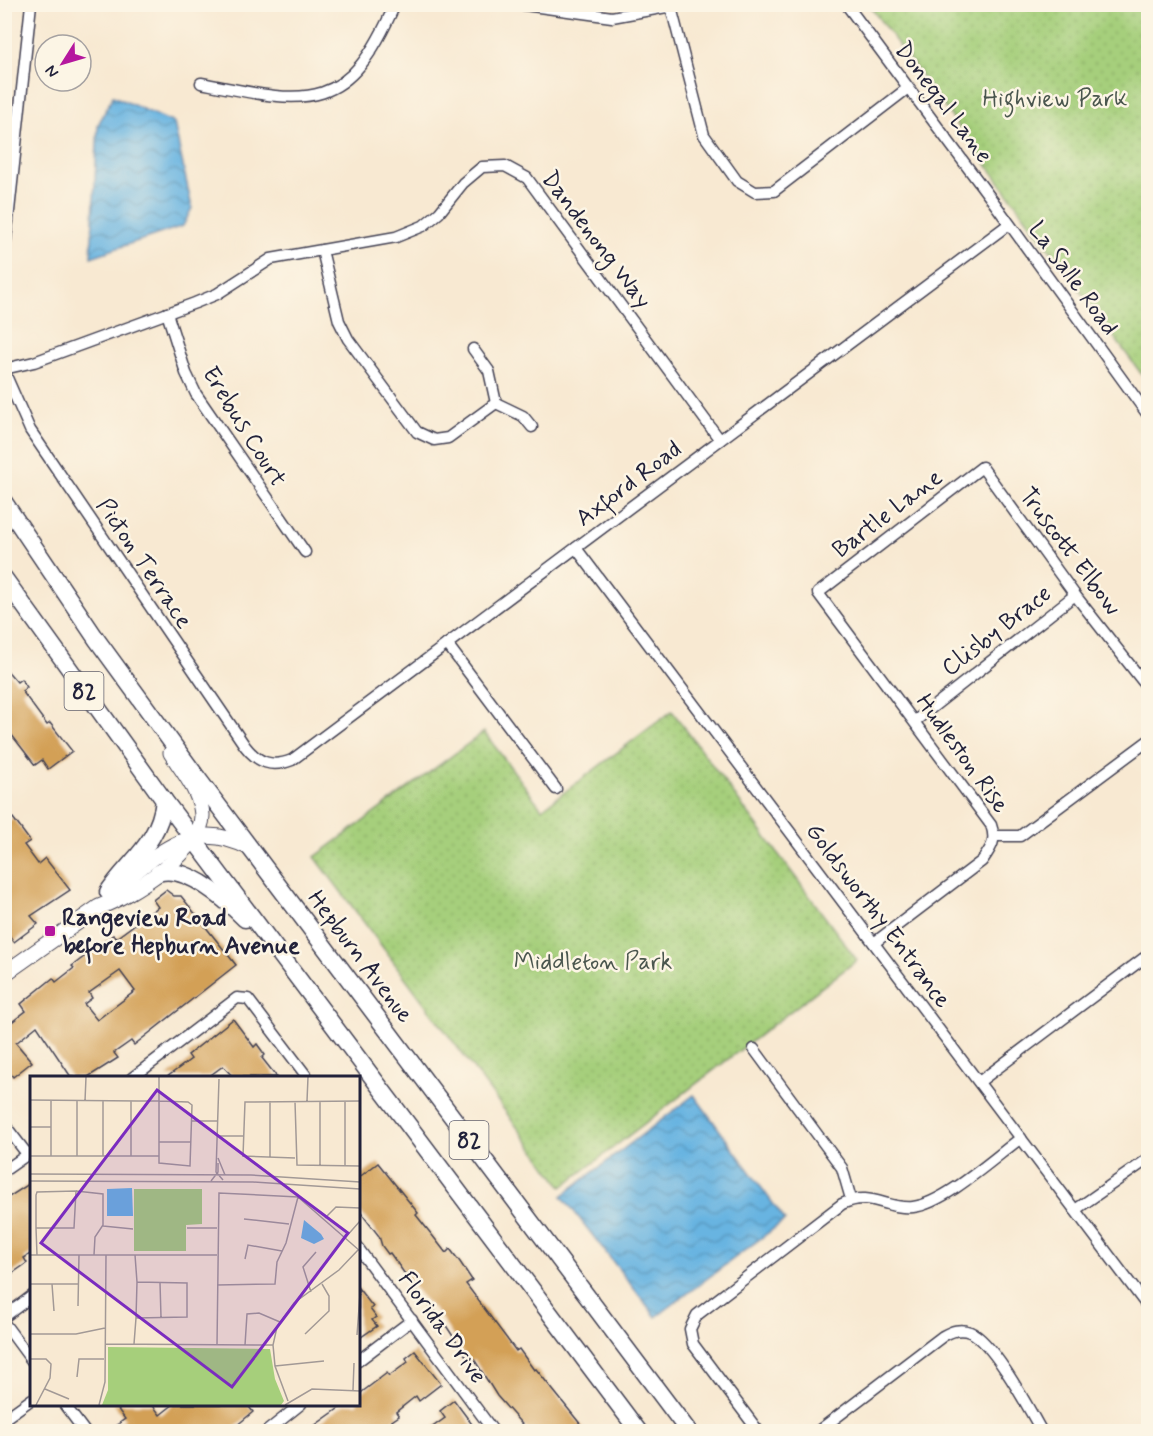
<svg xmlns="http://www.w3.org/2000/svg" width="1153" height="1436" font-family="Mynerve,sans-serif">
	<style>
		.park { fill: url(#park-dots); stroke: #64785b; stroke-width: 1.5 }
		.water { fill: url(#water-waves); stroke: #456b8e; stroke-width: 1.5 }
		.building { fill: #d3a056; fill-rule: evenodd }
		.lines { fill: none; stroke-linecap: round; stroke-linejoin: round }
		.street-casing { stroke: #424052; stroke-width: 13 }
		.secondary-casing { stroke: #424052; stroke-width: 17 }
		.primary-casing { stroke: #424052; stroke-width: 19 }
		.street { stroke: #fff; stroke-width: 10 }
		.secondary { stroke: #fff; stroke-width: 15 }
		.primary { stroke: #fff; stroke-width: 16 }
		.poi-dot { fill: #b5179e; stroke: #fcf5e5; stroke-width: 2 }
		.labels { text-anchor: middle; stroke-width: 5; stroke-linejoin: round; paint-order: stroke }
		.shield { fill: #fcf5e5; stroke: #63616e; stroke-width: 1.5 }
		.shield-label { font-size: 22px; font-weight: bold; fill: #22223b }
		.park-label { font-size: 24px; fill: #4a564e; stroke: #fcf5e5 }
		.street-label { font-size: 24px; fill: #22223b; stroke: #fcf5e5 }
		.poi-label { font-size: 24px; font-weight: bold; fill: #22223b; stroke: #fcf5e5; text-anchor: start }
		.inset-road { fill: none; stroke: #a29996; stroke-width: 1.5 }
		.view { fill: #7b2cbf; fill-opacity: 0.15; stroke: #7b2cbf; stroke-width: 3 }
		.inset-edge { fill: none; stroke: #22223b; stroke-width: 3 }
	</style>
	<defs>
		<pattern id="park-dots" width="8" height="8" patternUnits="userSpaceOnUse" patternTransform="scale(1.5)"><rect width="8" height="8" fill="#a6cf7b"/><path d="M2 2h.1M6 6h.1" fill="none" stroke="#8fb16b" stroke-width="1.8" stroke-linecap="round"/></pattern>
		<pattern id="water-waves" width="16" height="10" patternUnits="userSpaceOnUse" patternTransform="scale(1.5)"><rect width="16" height="10" fill="#68b4e1"/><path d="M0 5q4-4 8 0t8 0" fill="none" stroke="#5592b8"/></pattern>
	</defs>
	<rect width="100%" height="100%" fill="#fcf5e5"/>
	<filter id="ink" filterUnits="userSpaceOnUse"><feTurbulence type="fractalNoise" baseFrequency=".0167" numOctaves="2"/><feDisplacementMap in="SourceGraphic" scale="12" xChannelSelector="R" yChannelSelector="G"/><feConvolveMatrix kernelMatrix="1 2 1 2 8 2 1 2 1" color-interpolation-filters="sRGB"/></filter>
	<filter id="wash" filterUnits="userSpaceOnUse"><feTurbulence type="fractalNoise" baseFrequency=".008" numOctaves="4" result="noise"/><feDisplacementMap in="SourceGraphic" scale="24" xChannelSelector="R" yChannelSelector="G"/><feGaussianBlur stdDeviation="1.35" result="paint"/><feColorMatrix in="noise" values="0 0 0 0 0 0 0 0 0 0 0 0 0 0 0 0 0 1.4 0 .05"/><feComposite in="paint" operator="in"/></filter>
	<g filter="url(#wash)">
		<rect width="100%" height="100%" fill="#f8e9d2"/>
		<!-- park -->
		<g class="park">
			<polygon points="869,5 1148,5 1148,383"/>
			<polygon points="672,711 857,960 562,1187 315,857 484,732 542,809"/>
		</g>
		<!-- water -->
		<g class="water">
			<polygon points="113,96 174,123 192,208 183,226 91,257 98,125"/>
			<polygon points="694,1095 785,1220 656,1317 562,1196"/>
		</g>
		<g id="blocks">
			<!-- building -->
			<g class="building">
				<polygon points="4,667 17,682 21,679 27,687 22,691 47,725 50,723 72,751 48,769 42,760 35,765 4,725"/>
				<polygon points="13,818 30,841 24,845 38,864 45,858 70,890 31,916 38,924 14,942 4,928 4,824"/>
				<path d="M166,890L174,896H181L236,965L134,1045L131,1041L114,1053L118,1058L88,1077H71L37,1026L16,1043L32,1062L13,1077L4,1065V1028L26,1011L21,1004L53,978L56,982L74,968L72,966L113,935L116,938L158,907L153,900ZM120,971L135,991L97,1020L84,1004L92,998L89,993Z"/>
				<polygon points="233,1019 254,1047 257,1044 265,1055 262,1058 277,1077 233,1077 223,1066 208,1077 167,1077 191,1059 188,1055"/>
				<polygon points="378,1163 418,1213 416,1215 432,1235 446,1253 450,1249 460,1262 472,1280 466,1284 516,1351 519,1349 534,1370 536,1369 586,1431 528,1431 497,1396 474,1359 470,1362 439,1315 419,1294 390,1253 388,1254 382,1246 379,1236 358,1209 358,1178"/>
				<polygon points="32,1182 32,1253 24,1258 27,1263 4,1279 4,1200"/>
				<polygon points="358,1288 373,1307 370,1309 376,1317 372,1320 377,1326 358,1339"/>
				<polygon points="415,1351 441,1384 419,1401 416,1396 396,1412 399,1416 383,1427 387,1431 307,1431 345,1404 358,1404 358,1395 387,1373 389,1376 408,1362 406,1358"/>
				<polygon points="454,1400 477,1431 427,1431 445,1418 440,1411"/>
				<polygon points="114,1404 152,1404 160,1415 174,1404 247,1404 253,1412 230,1431 184,1431 180,1426 172,1431 108,1431 125,1419"/>
			</g>
		</g>
	</g>
	<g filter="url(#ink)">
		<use href="#blocks" fill-opacity="0" stroke="#424052" stroke-width="1.5"/>
		<g class="lines">
			<defs>
				<g id="street">
					<polyline points="517,4 612,17 683,4"/>
					<polyline points="846,4 995,204 1148,415"/>
					<polyline points="671,7 704,135 737,181 755,192 774,191 908,88"/>
					<path d="M201,83C307,104 347,116 395,4"/>
					<polyline points="322,250 339,321 348,339 417,432 434,440 448,438 496,403"/>
					<polyline points="4,258 31,4"/>
					<polyline points="167,313 186,373 196,394 305,552"/>
					<polyline points="473,349 489,371 496,403 523,416 532,427"/>
					<polyline points="4,369 34,362 195,303 217,294 271,259 396,237 423,226 439,213 463,183 482,167 505,166 527,178 720,440"/>
					<path d="M4,371L30,430L245,746C258,763 272,768 292,760L1009,224"/>
					<polyline points="576,548 1148,1307"/>
					<polyline points="447,644 556,789"/>
					<polyline points="915,721 1075,595"/>
					<polyline points="4,769 4,783"/>
					<polyline points="995,836 1020,836 1148,741"/>
					<path d="M874,943L982,861C991,848 997,841 991,825L818,593L982,467L1075,595L1148,688"/>
					<polyline points="754,1049 842,1168 851,1199"/>
					<polyline points="132,1078 237,998 248,999 308,1078"/>
					<polyline points="979,1082 1148,955"/>
					<polyline points="4,1124 27,1154"/>
					<polyline points="4,1171 31,1152"/>
					<polyline points="1075,1210 1148,1159"/>
					<polyline points="358,1248 494,1432"/>
					<polyline points="4,1317 32,1296"/>
					<polyline points="4,1323 32,1361"/>
					<polyline points="358,1361 412,1320"/>
					<polyline points="64,1404 85,1432"/>
					<polyline points="4,1419 32,1399"/>
					<polyline points="266,1432 301,1404"/>
					<path d="M759,1432L693,1344L690,1329L697,1315L842,1204C872,1190 886,1210 913,1207C944,1204 995,1157 1021,1138"/>
					<path d="M817,1432L943,1336C952,1331 960,1328 970,1332C993,1341 1029,1409 1042,1432"/>
				</g>
				<g id="secondary">
					<path d="M118,885C162,852 193,817 250,848"/>
					<path d="M4,974L99,907C129,896 203,851 202,815C201,793 182,770 171,753"/>
				</g>
				<g id="primary">
					<polyline points="4,502 97,640 199,780 689,1432"/>
					<polyline points="4,578 161,796 639,1432"/>
					<path d="M158,873C186,864 226,900 245,919"/>
					<path d="M108,892C130,860 160,842 164,800"/>
				</g>
			</defs>
			<!-- street casing -->
			<use href="#street" class="street-casing"/>
			<!-- secondary casing -->
			<use href="#secondary" class="secondary-casing"/>
			<!-- primary casing -->
			<use href="#primary" class="primary-casing"/>
			<!-- street -->
			<use href="#street" class="street"/>
			<!-- secondary -->
			<use href="#secondary" class="secondary"/>
			<!-- primary -->
			<use href="#primary" class="primary"/>
		</g>
	</g>
	<!-- markers -->
	<rect class="poi-dot" x="44" y="925" width="12" height="12" rx="3"/>
	<g class="labels">
		<!-- shield labels -->
		<g class="shield">
			<rect x="64.5" y="672" width="39" height="38" rx="4.5"/>
			<rect x="449.5" y="1121" width="39" height="38" rx="4.5"/>
		</g>
		<g class="shield-label">
			<text x="84" y="699">82</text>
			<text x="469" y="1148">82</text>
		</g>
		<!-- park labels -->
		<g class="park-label">
			<text x="1055" y="106">Highview Park</text>
			<text x="593" y="969">Middleton Park</text>
		</g>
		<!-- street labels -->
		<g class="street-label">
			<text transform="translate(944 102) rotate(53)" y="8">Donegal Lane</text>
			<text transform="translate(597 239) rotate(53)" y="8">Dandenong Way</text>
			<text transform="translate(1074 278) rotate(54)" y="8">La Salle Road</text>
			<text transform="translate(245 426) rotate(58)" y="8">Erebus Court</text>
			<text transform="translate(628 483) rotate(-37)" y="8">Axford Road</text>
			<text transform="translate(887 513) rotate(-37)" y="8">Bartle Lane</text>
			<text transform="translate(1071 551) rotate(53)" y="8">Truscott Elbow</text>
			<text transform="translate(145 563) rotate(56)" y="8">Picton Terrace</text>
			<text transform="translate(996 630) rotate(-38)" y="8">Clisby Brace</text>
			<text transform="translate(963 753) rotate(54)" y="8">Hudleston Rise</text>
			<text transform="translate(879 915) rotate(53)" y="8">Goldsworthy Entrance</text>
			<text transform="translate(361 956) rotate(53)" y="8">Hepburn Avenue</text>
			<text transform="translate(443 1327) rotate(54)" y="8">Florida Drive</text>
		</g>
		<!-- poi labels -->
		<g class="poi-label">
			<text x="62" y="925">Rangeview Road<tspan x="62" dy="28">before Hepburn Avenue</tspan></text>
		</g>
	</g>
	<!-- overview -->
	<g transform="translate(30 1076)">
		<rect width="330" height="330" fill="#f8e9d2"/>
		<path d="M104,113H172V148L156,149V175H104ZM78,271L240,273L245,303L254,325L251,329H72L78,314Z" fill="#a6cf7b"/>
		<path d="M102,112L103,140H77V113ZM274,144L291,158L294,163L284,168L271,162Z" fill="#68b4e1"/>
		<path class="inset-road" d="M189,3L186,96L193,104M0,24L108,25H129L158,26L162,29L160,90L129,87V1M55,25L56,1M73,25V80M101,25V80M240,25V81M277,25L278,1M315,25V89M265,26L267,89L330,90M290,26V90M162,45H187M0,51H21M188,60H213M129,66H161M0,80H129M21,80V24M47,80V25M188,82L195,99M265,82L213,80L215,26L330,25M0,98L221,99L330,106M0,105L223,106L330,113M181,105L188,96V87M46,115L73,118V149L65,161L64,179M295,142L306,131L330,132M214,143L259,148M73,150L103,153M6,152H44L46,115L7,116L6,119V152L7,179M157,152H187M315,162L330,145M0,179H187M215,183L218,169L252,175M130,207L131,241M0,208H48M22,208L24,235M187,209L245,208L247,186L256,167L268,121M281,216L273,191L286,176M48,230L49,179M106,242L107,206M0,258H46L75,252M275,258L299,235V220L292,208M327,259L330,218M75,268L243,269M104,268L106,242L157,241V207L107,206L105,179M187,269L189,117L268,121L330,175M215,269L217,238L229,237L250,246M0,283H16L21,288L20,302L6,329M245,290L294,285M47,301L49,283H74M15,313L39,323M323,314L324,287M258,325L245,290L243,269L247,251L264,227L309,194L328,174M69,329L75,306L76,179M255,329L282,313L330,315"/>
		<path class="view" d="M127,14L318,157L202,311L11,167Z"/>
		<rect width="330" height="330" class="inset-edge"/>
	</g>
	<!-- margin -->
	<rect width="1153" height="1436" fill="none" stroke="#fcf5e5" stroke-width="24"/>
	<!-- north arrow -->
	<g transform="translate(63 63) rotate(233)"><circle r="28" fill="#fcf5e5" stroke="#a5a1a1" stroke-width="1.5"/>
	<path d="M0-4.5L10 22L0 15L-10 22Z" fill="#b5179e"/>
	<text y="-9" font-size="16" font-weight="bold" text-anchor="middle" fill="#22223b">N</text>
	</g>
</svg>
